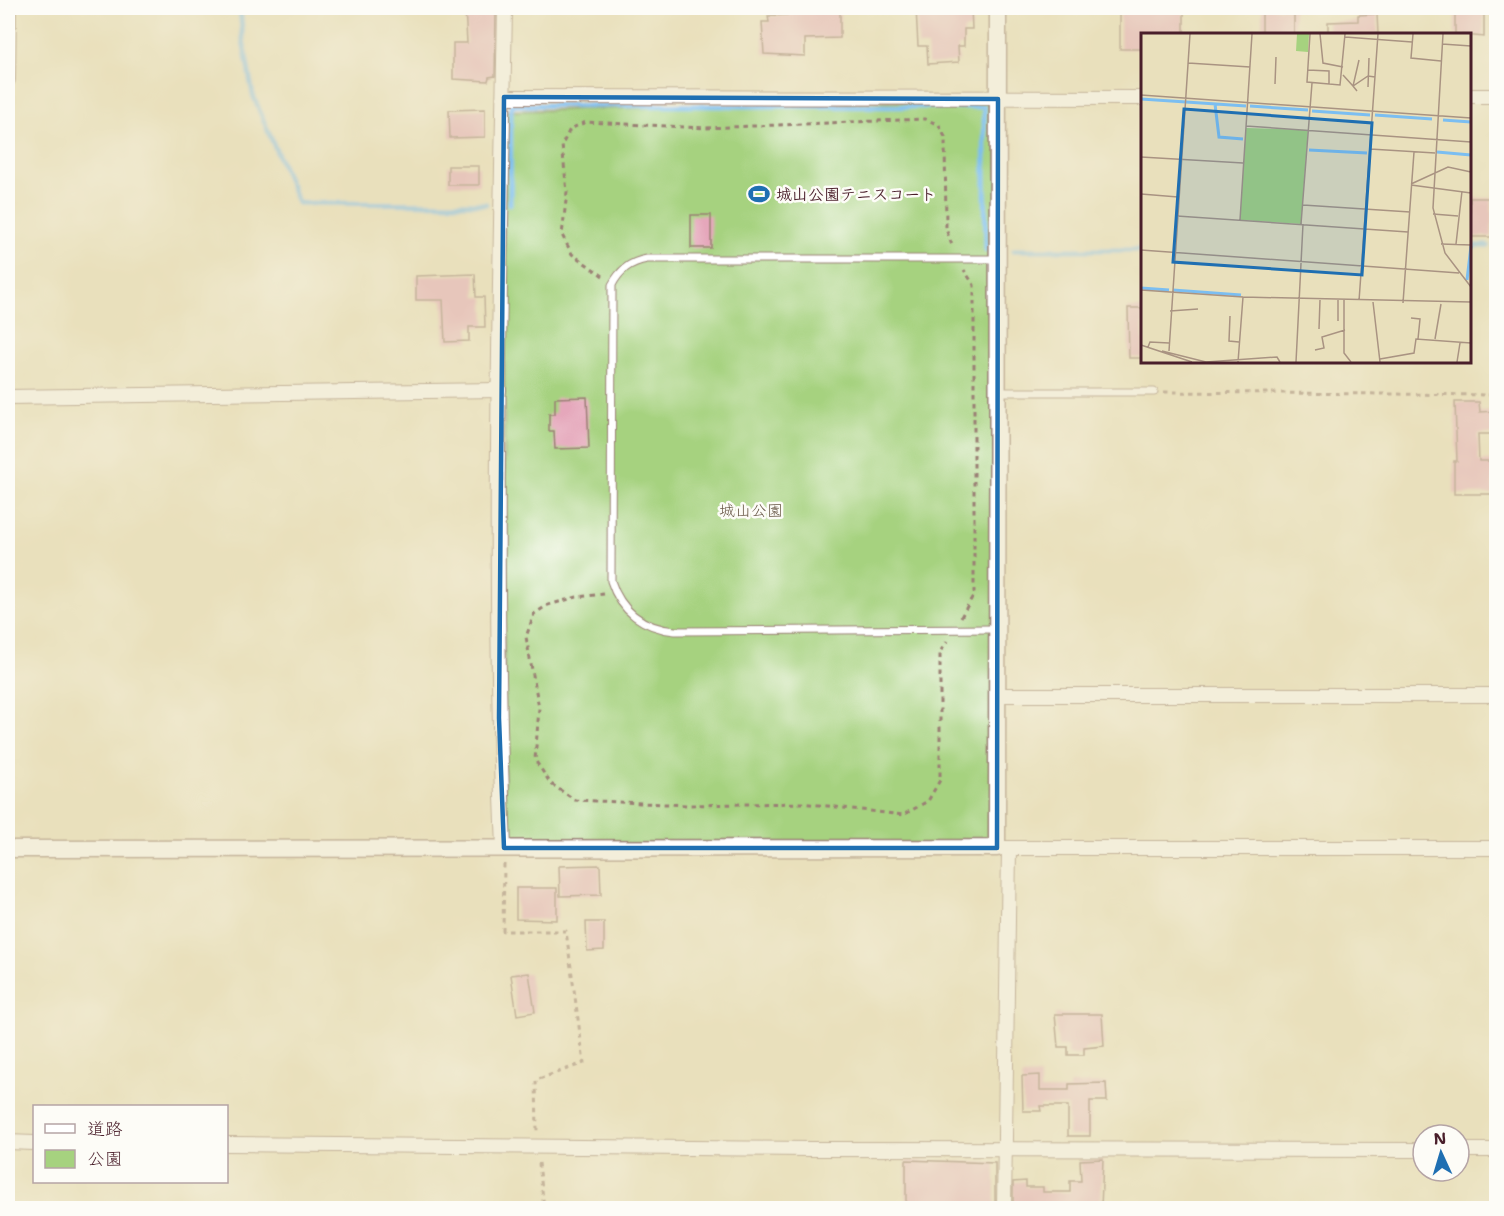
<svg xmlns="http://www.w3.org/2000/svg" width="1504" height="1216" font-family="'Shantell Sans','Klee One',sans-serif">
	<style>
		.green { fill: #a6d27f; stroke: #787855; stroke-width: 1.5 }
		.lines { fill: none; stroke-linecap: round; stroke-linejoin: round }
		.stream { stroke: #7bbef1; stroke-width: 5 }
		.building { fill: #e5a7bb }
		.service-casing { stroke: #9a8074; stroke-width: 9 }
		.minor-casing { stroke: #9a8074; stroke-width: 16 }
		.tertiary-casing { stroke: #9a8074; stroke-width: 19 }
		.path { stroke: #9a8074; stroke-width: 3; stroke-dasharray: 4.5 4.5; stroke-linecap: butt }
		.service { stroke: #fff; stroke-width: 7 }
		.minor { stroke: #fff; stroke-width: 14 }
		.tertiary { stroke: #fff; stroke-width: 16 }
		.marked { fill: none; stroke: #1f6fb2; stroke-width: 4.5; stroke-linejoin: round }
		.labels { text-anchor: middle; stroke-width: 5; stroke-linejoin: round; paint-order: stroke }
		.poi-label { font-size: 16px; font-weight: bold; fill: #4a1f2b; stroke: #fdfcf7; text-anchor: start }
		.park-label { font-size: 16px; fill: #654; stroke: #fdfcf7 }
		.inset-river { fill: none; stroke: #7bbef1; stroke-width: 3 }
		.inset-road { fill: none; stroke: #a99382; stroke-width: 1.5 }
		.view { fill: #1f6fb2; fill-opacity: 0.15; stroke: #1f6fb2; stroke-width: 3 }
		.inset-edge { fill: none; stroke: #4a1f2b; stroke-width: 3 }
	</style>
	<rect width="100%" height="100%" fill="#fdfcf7"/>
	<filter id="ink" filterUnits="userSpaceOnUse"><feTurbulence type="fractalNoise" baseFrequency=".0167" numOctaves="2"/><feDisplacementMap in="SourceGraphic" scale="12" xChannelSelector="R" yChannelSelector="G"/><feConvolveMatrix kernelMatrix="1 2 1 2 8 2 1 2 1" color-interpolation-filters="sRGB"/></filter>
	<filter id="wash" filterUnits="userSpaceOnUse"><feTurbulence type="fractalNoise" baseFrequency=".008" numOctaves="4" result="noise"/><feDisplacementMap in="SourceGraphic" scale="24" xChannelSelector="R" yChannelSelector="G"/><feGaussianBlur stdDeviation="1.35" result="paint"/><feColorMatrix in="noise" values="0 0 0 0 0 0 0 0 0 0 0 0 0 0 0 0 0 1.4 0 .05"/><feComposite in="paint" operator="in"/></filter>
	<g filter="url(#wash)">
		<rect width="100%" height="100%" fill="#e9e0bc"/>
		<!-- green -->
		<polygon class="green" points="998,99 997,848 504,848 504,111"/>
		<g class="lines">
			<!-- stream -->
			<g class="stream">
				<polyline points="240,8 243,40 253,95 298,203 486,204"/>
				<polyline points="510,204 511,105 984,107 986,250"/>
				<polyline points="1470,246 1488,246"/>
				<polyline points="1014,250 1142,250"/>
			</g>
		</g>
		<g id="blocks">
			<!-- building -->
			<g class="building">
				<polygon points="465,8 496,8 495,76 489,77 488,81 453,79 453,43 467,43"/>
				<polygon points="787,8 840,8 840,38 805,39 805,56 764,54 762,22 769,22 768,16 787,15"/>
				<polygon points="916,8 971,8 972,29 964,29 964,46 958,46 959,62 928,64 927,46 918,46"/>
				<polygon points="1120,8 1184,8 1184,34 1143,34 1143,49 1120,49"/>
				<rect x="1262" y="8" width="32" height="26"/>
				<polygon points="1484,9 1484,37 1455,34 1455,10"/>
				<polygon points="1377,14 1378,34 1328,34 1328,22 1358,21 1358,15"/>
				<polygon points="485,109 485,137 450,138 449,110"/>
				<rect x="448" y="166" width="31" height="19"/>
				<rect x="1470" y="198" width="22" height="39"/>
				<rect x="691" y="215" width="20" height="33"/>
				<polygon points="475,274 476,297 484,297 485,327 469,327 469,341 445,342 443,300 416,300 416,276"/>
				<polygon points="1128,308 1143,308 1143,358 1129,358"/>
				<polygon points="587,397 589,448 555,449 554,431 549,431 549,414 555,414 555,398"/>
				<polygon points="1455,402 1479,402 1480,412 1496,411 1497,434 1478,434 1479,461 1493,461 1493,494 1454,494 1454,461 1457,461"/>
				<polygon points="600,865 601,895 560,896 559,866"/>
				<polygon points="516,888 557,888 557,920 516,919"/>
				<polygon points="586,922 604,922 604,950 587,951"/>
				<polygon points="529,973 535,1012 517,1015 511,975"/>
				<polygon points="1055,1014 1102,1014 1104,1046 1084,1048 1084,1055 1068,1055 1068,1047 1058,1047"/>
				<polygon points="1040,1075 1040,1090 1069,1090 1069,1084 1106,1083 1107,1101 1090,1101 1090,1136 1068,1136 1068,1106 1040,1106 1041,1111 1023,1111 1022,1076"/>
				<polygon points="1103,1159 1101,1208 1013,1209 1013,1182 1026,1181 1026,1187 1043,1187 1043,1192 1070,1192 1070,1181 1081,1181 1080,1160"/>
				<polygon points="906,1160 995,1163 995,1209 906,1209"/>
			</g>
		</g>
	</g>
	<g filter="url(#ink)">
		<use href="#blocks" fill-opacity="0" stroke="#9a8074" stroke-width="1.5"/>
		<g class="lines">
			<defs>
				<g id="service">
					<polyline points="998,392 1154,392"/>
					<path d="M996,629L675,631C644,628 621,612 611,581L612,285C620,270 630,262 647,259H998"/>
				</g>
				<g id="minor">
					<polyline points="8,80 9,8"/>
					<polyline points="1470,96 1496,96"/>
					<polyline points="504,97 1142,98"/>
					<polyline points="8,397 499,390"/>
					<polyline points="998,695 1496,695"/>
					<path d="M504,848C492,568 500,288 505,8"/>
					<polyline points="997,848 1496,848"/>
					<polyline points="8,1142 34,1143"/>
					<polyline points="226,1144 811,1149 1423,1150"/>
					<polyline points="1459,1150 1496,1150"/>
					<polyline points="1004,1208 1009,848"/>
				</g>
				<polyline id="tertiary" points="8,849 997,848 998,8"/>
			</defs>
			<!-- service casing -->
			<use href="#service" class="service-casing"/>
			<!-- minor casing -->
			<use href="#minor" class="minor-casing"/>
			<!-- tertiary casing -->
			<use href="#tertiary" class="tertiary-casing"/>
			<!-- path -->
			<g class="path">
				<polyline points="603,276 572,254 562,235 567,192 562,145 570,129 586,122 705,128 925,119 939,125 945,137 946,229 953,248"/>
				<polyline points="1164,392 1496,395"/>
				<polyline points="604,594 577,597 548,605 534,614 526,637 539,708 535,760 551,784 575,800 688,805 802,803 903,815 928,801 940,780 940,652 947,641"/>
				<polyline points="961,617 974,594 974,285 964,270"/>
				<polyline points="504,864 503,931 566,931 584,1063 536,1080 537,1132"/>
				<polyline points="539,1163 544,1208"/>
			</g>
			<!-- service -->
			<use href="#service" class="service"/>
			<!-- minor -->
			<use href="#minor" class="minor"/>
			<!-- tertiary -->
			<use href="#tertiary" class="tertiary"/>
		</g>
	</g>
	<!-- marked area -->
	<path d="M0 0H1504V1216H0ZM504,97L998,99L997,848H504L499,718Z" fill="#e9e0bc" fill-opacity=".55" fill-rule="evenodd"/>
	<path class="marked" d="M504,97L998,99L997,848H504L499,718Z"/>
	<!-- icons -->
	<defs>
		<symbol id="stadium-bare" viewBox="-9 -9 18 18"><path d="M0-5a6.5 5 0 1 0 0 10a6.5 5 0 1 0 0-10ZM-3.5-1.8h7v3.6h-7Z" fill="#1f6fb2" stroke="#fdfcf7" stroke-width="2.5" paint-order="stroke"/></symbol>
	</defs>
	<g fill-rule="evenodd">
		<use href="#stadium-bare" x="744" y="179" width="30" height="30"/>
	</g>
	<g class="labels">
		<!-- poi labels -->
		<g class="poi-label">
			<text x="776" y="200">城山公園テニスコート</text>
		</g>
		<!-- park labels -->
		<g class="park-label">
			<text x="751" y="516">城山公園</text>
		</g>
	</g>
	<!-- overview -->
	<g transform="translate(1141 33)">
		<rect width="330" height="330" fill="#e9e0bc"/>
		<path d="M156,1H168L167,19L155,18ZM105,95L167,97L160,191L99,187Z" fill="#a6d27f"/>
		<path class="inset-river" d="M0,66L105,73M74,71L78,104L102,106M109,73L167,77M171,78L229,82M234,82L291,86M302,87L330,89M168,117L226,120M296,119L330,122M326,247L330,213M0,255L28,257M32,257L100,262"/>
		<path class="inset-road" d="M169,1L166,49L199,52L204,1M179,1L182,30L202,34M272,1L270,25L300,28M302,1L292,175L304,220L330,254M204,4L271,9M301,11L330,13M47,30L109,34M167,37L188,38V51M202,42L212,53L227,43L234,44M134,51L135,24M227,54L228,25M216,58L212,53L218,27M0,62L330,85M105,93L330,109M229,116L294,120M0,124L102,130M270,151L307,134L330,139M270,152L330,160M0,161L37,164M162,172L269,179M292,181L317,183M36,183L267,199M99,187L111,1M160,191L171,50M300,211L330,212M315,211L321,158M0,217L318,240M0,257L102,264L330,269M197,267V288M203,267V320L210,329M218,268L237,1M232,269L239,329M262,270L273,119M29,278L57,276M89,283L88,308L98,309M270,285L279,286L277,306M178,296L179,267M294,306L300,271M0,312L51,329M7,314L9,309L28,310M174,317L183,315L181,304L204,297M21,318L65,329L136,324L139,329M28,318L49,1M239,326L273,320L275,306L330,310M97,329L102,264M155,329L162,191M316,329L319,310"/>
		<path class="view" d="M43,76L231,90L221,242L32,229Z"/>
		<rect width="330" height="330" class="inset-edge"/>
	</g>
	<!-- margin -->
	<rect width="1504" height="1216" fill="none" stroke="#fdfcf7" stroke-width="30"/>
	<!-- legend -->
	<rect x="33" y="1105" width="195" height="78" fill="#fdfcf7" stroke="#b5a4a5" stroke-width="1.5"/>
	<rect x="45" y="1124" width="30" height="9" fill="#ffffff" stroke="#b5a4a5" stroke-width="1.5"/>
	<text x="87" y="1135" font-size="18" fill="#4a1f2b">道路</text>
	<rect x="45" y="1150" width="30" height="18" fill="#a6d27f" stroke="#b5a4a5" stroke-width="1.5"/>
	<text x="87" y="1165" font-size="18" fill="#4a1f2b">公園</text>
	<!-- north arrow -->
	<g transform="translate(1441 1153) rotate(356)"><circle r="28" fill="#fdfcf7" stroke="#b5a4a5" stroke-width="1.5"/>
	<path d="M0-4.5L10 22L0 15L-10 22Z" fill="#1f6fb2"/>
	<text y="-9" font-size="16" font-weight="bold" text-anchor="middle" fill="#4a1f2b">N</text>
	</g>
</svg>
